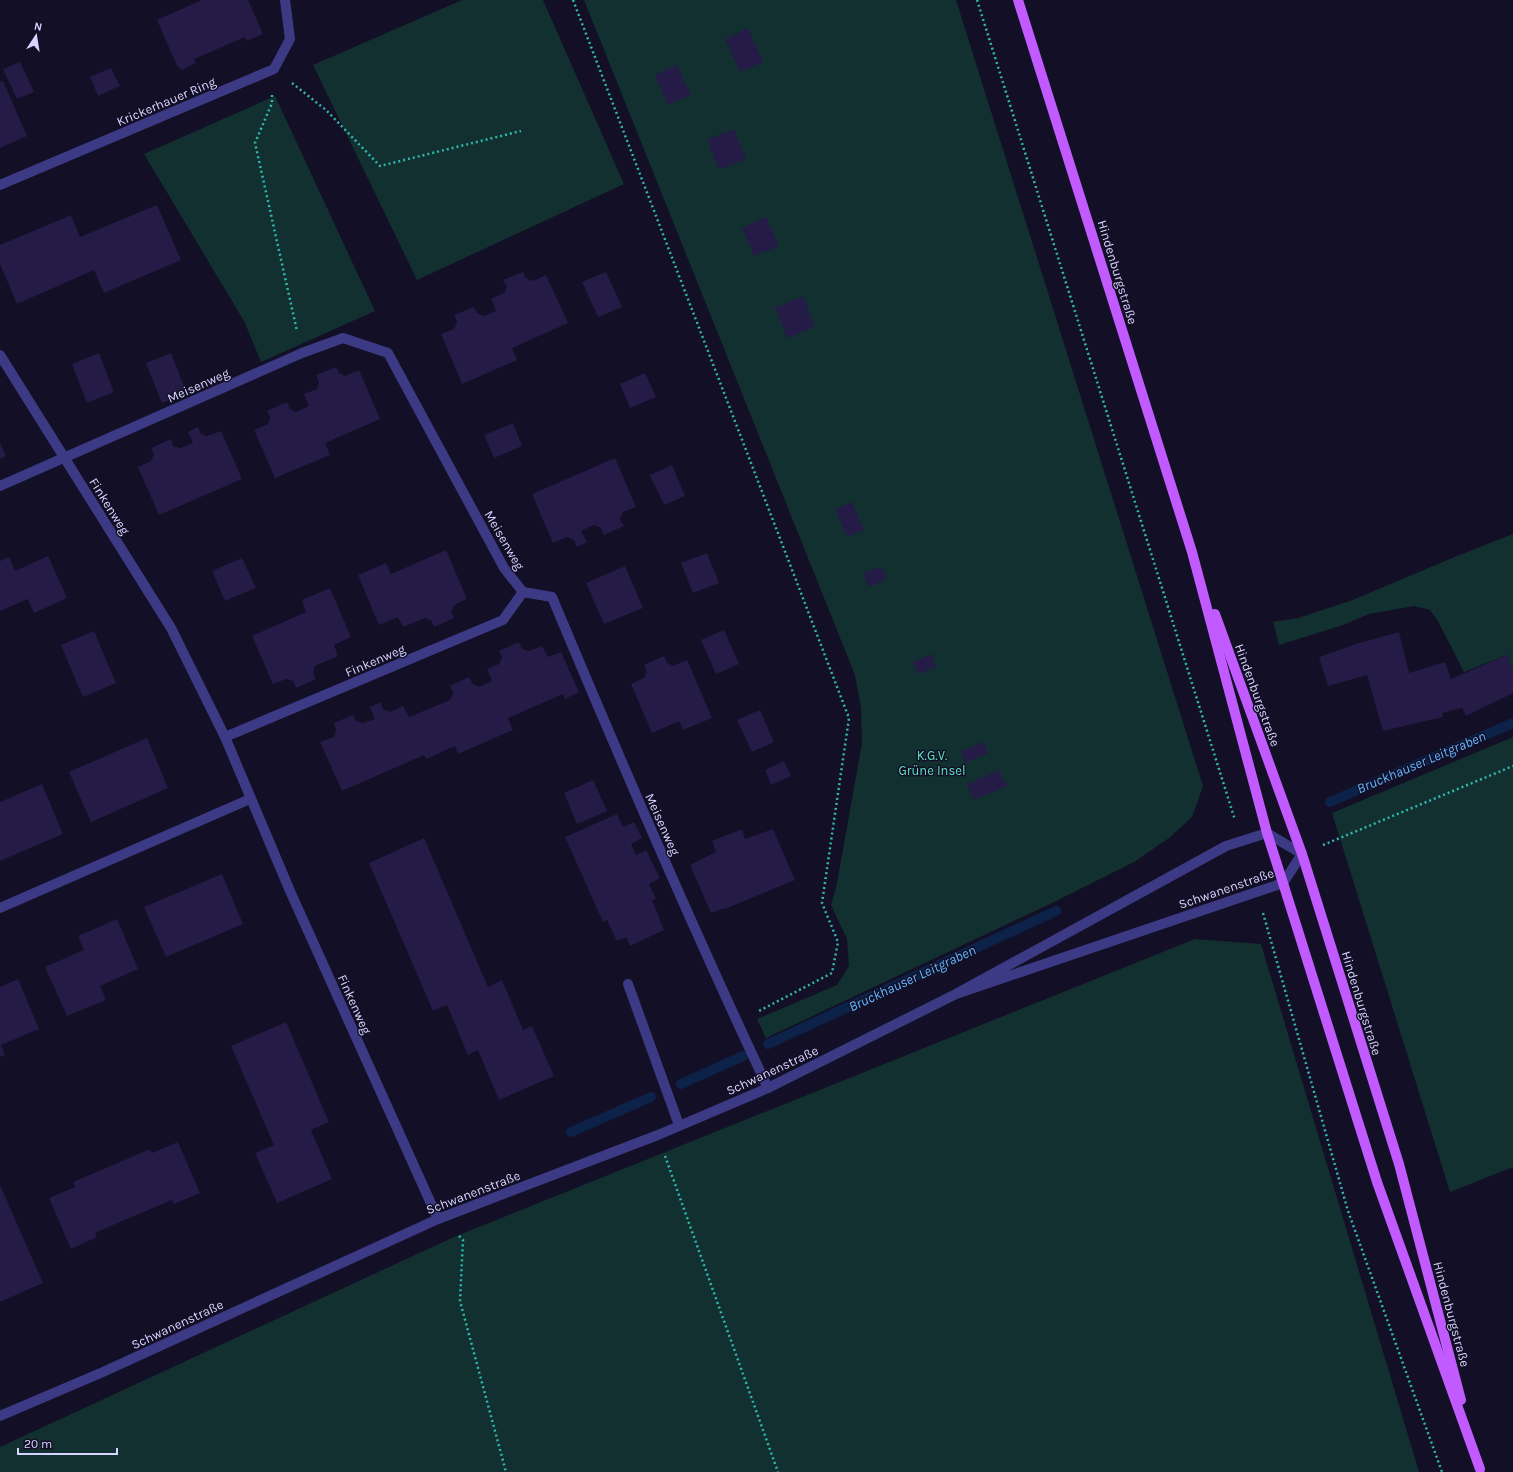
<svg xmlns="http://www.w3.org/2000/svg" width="1513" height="1472" font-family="Karla,sans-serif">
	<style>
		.green { fill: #12302f }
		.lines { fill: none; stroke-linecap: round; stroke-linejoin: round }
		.stream { stroke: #0c2248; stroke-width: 10 }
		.building { fill: #241b47 }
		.path { stroke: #2fb8b0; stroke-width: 2.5; stroke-dasharray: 2 3; stroke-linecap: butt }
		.service { stroke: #3d3a85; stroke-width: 10 }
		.minor { stroke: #3d3a85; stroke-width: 10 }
		.primary { stroke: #c25bff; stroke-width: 10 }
		.labels { text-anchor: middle; stroke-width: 3; stroke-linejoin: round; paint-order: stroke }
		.street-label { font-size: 13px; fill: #d9d4ff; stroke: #130f26 }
		.park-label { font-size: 13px; fill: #5fe0c0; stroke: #130f26 }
		.water-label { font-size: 14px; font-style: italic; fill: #62b6ff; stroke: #130f26 }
	</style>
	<rect width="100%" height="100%" fill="#130f26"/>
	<!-- green -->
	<g class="green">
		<polygon points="462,0 543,0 624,184 417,280 313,65"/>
		<polygon points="584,0 956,0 1203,786 1192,817 1169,838 1134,862 1050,904 766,1038 757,1019 837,985 849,966 847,939 831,905 837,883 862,743 861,708 855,675"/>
		<polygon points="275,96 375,311 261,362 244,321 144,154"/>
		<polygon points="1513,534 1513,671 1507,655 1464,672 1438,621 1430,610 1414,606 1369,614 1343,625 1279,645 1273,622 1298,618 1350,601 1462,554"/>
		<polygon points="1513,737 1513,1167 1450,1192 1332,813"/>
		<polygon points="1195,939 1261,944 1419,1472 0,1472 0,1447 454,1237"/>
	</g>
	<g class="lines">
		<!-- stream -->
		<g class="stream">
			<polyline points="1330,802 1513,723"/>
			<polyline points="768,1044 1056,911"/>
			<polyline points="681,1084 743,1056"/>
			<polyline points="571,1132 651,1097"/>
		</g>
	</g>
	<!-- building -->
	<g class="building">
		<polygon points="202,0 248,0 263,34 247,41 245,37 206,54 194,59 196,63 182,70 177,66 157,20"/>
		<polygon points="748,28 763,62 740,72 725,39"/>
		<polygon points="20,62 34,92 17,99 3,69"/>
		<polygon points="677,65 691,95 668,105 655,75"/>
		<polygon points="111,68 120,86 98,96 90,77"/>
		<polygon points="3,81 27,136 0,148 0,82"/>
		<polygon points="734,129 746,159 719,170 707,139"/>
		<polygon points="157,205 181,260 104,293 94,270 17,304 0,264 0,245 71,215 80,237"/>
		<polygon points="766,217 779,246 754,256 742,228"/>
		<polygon points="523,272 526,278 533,281 546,275 568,323 512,348 517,360 462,384 441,334 454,329 457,322 454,315 474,307 477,313 484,316 496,311 491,299 504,293 507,287 503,280"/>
		<polygon points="606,272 622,307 598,317 582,282"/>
		<polygon points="803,296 815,327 787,338 775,308"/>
		<polygon points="99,353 114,392 87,403 72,364"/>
		<polygon points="171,353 187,394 162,403 146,363"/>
		<polygon points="336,367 339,373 345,376 359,370 380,419 325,443 330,455 275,478 254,430 268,424 270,418 267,411 287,402 290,409 296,412 309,406 304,394 317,389 319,383 316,375"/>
		<polygon points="645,373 656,397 630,408 620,384"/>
		<polygon points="513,423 522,446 494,458 484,435"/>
		<polygon points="198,427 201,434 207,436 221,431 242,479 159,515 138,467 151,461 154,454 151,448 171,439 173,446 180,448 193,443 188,432"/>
		<polygon points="0,443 6,456 0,459"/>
		<polygon points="615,458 636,507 623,512 620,519 624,526 604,535 601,528 594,525 581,531 587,542 577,547 574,540 567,537 553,543 532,494"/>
		<polygon points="672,465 685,496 664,505 650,475"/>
		<polygon points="852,502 864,530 847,537 835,509"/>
		<polygon points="446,550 467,599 454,605 451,612 454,618 434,627 431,620 425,618 403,627 398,617 379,625 358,575 386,563 391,574"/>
		<polygon points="707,553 719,583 693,593 681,563"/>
		<polygon points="48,556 67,598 34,613 28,599 0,611 0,561 9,557 15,571"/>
		<polygon points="242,558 256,588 225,601 212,571"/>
		<polygon points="625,566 643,608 604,624 586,583"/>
		<polygon points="881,566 887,579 868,587 863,573"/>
		<polygon points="330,588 351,637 334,645 338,656 315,666 313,673 316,679 296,688 293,681 286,679 273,684 252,636 306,612 302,600"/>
		<polygon points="724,630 739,664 716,674 701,640"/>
		<polygon points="94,631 116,683 83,697 61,645"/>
		<polygon points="1399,632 1409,673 1445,662 1451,679 1507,655 1513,671 1513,693 1466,716 1462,708 1442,713 1443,717 1383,731 1367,675 1328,686 1319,657 1359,643"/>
		<polygon points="519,642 522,649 529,651 542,646 548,657 561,652 579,692 565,699 563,694 508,718 513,730 458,754 455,746 426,759 424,755 342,791 320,742 334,737 336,730 334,723 353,715 356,721 363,723 375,719 370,707 381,702 383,709 390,712 403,706 409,717 450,700 453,693 450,686 460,681 469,677 473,684 479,687 492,681 487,669 499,664 502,657 499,651"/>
		<polygon points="932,654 936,667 918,674 913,662"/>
		<polygon points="664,656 667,663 673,666 687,660 712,718 683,730 679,721 652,733 631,684 644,678 647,672 644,665"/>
		<polygon points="760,710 774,742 752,752 737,720"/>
		<polygon points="147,738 168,788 91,822 69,772"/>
		<polygon points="984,742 988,753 965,763 961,751"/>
		<polygon points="784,761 791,776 771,785 765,770"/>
		<polygon points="999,770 1007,786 974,800 967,784"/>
		<polygon points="593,780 607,811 577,824 564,793"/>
		<polygon points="42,784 63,834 0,861 0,802"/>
		<polygon points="617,814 623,827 634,822 642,838 631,844 636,855 646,850 660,878 649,884 656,899 652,900 664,930 630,946 626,937 617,941 607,920 603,922 565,837"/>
		<polygon points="742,829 745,839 773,829 795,880 725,909 725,908 711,913 690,865 716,852 712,841"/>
		<polygon points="424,838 488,987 502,980 523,1030 532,1026 554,1076 499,1100 478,1050 468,1055 447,1005 433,1011 369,863"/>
		<polygon points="222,874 243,924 166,957 144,907"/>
		<polygon points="117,919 138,969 100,986 106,1000 67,1016 45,967 84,950 78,936"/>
		<polygon points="18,979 39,1029 1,1045 5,1055 0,1057 0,987"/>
		<polygon points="286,1022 329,1122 311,1130 332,1179 277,1203 255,1153 274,1145 231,1046"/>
		<polygon points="178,1142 200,1193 174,1204 172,1200 120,1222 95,1233 97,1237 71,1249 49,1198 75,1187 73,1182 150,1149 152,1153"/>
		<polygon points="0,1185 43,1283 0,1302"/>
	</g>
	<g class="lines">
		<!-- path -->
		<g class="path">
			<polyline points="573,0 849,718 822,903 838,942 832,973 757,1012"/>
			<polyline points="977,0 1235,820"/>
			<polyline points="292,83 326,110 380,166 521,131"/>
			<polyline points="272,95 272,103 255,143 297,331"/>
			<polyline points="1323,845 1513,766"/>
			<polyline points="1263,913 1348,1211 1442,1472"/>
			<polyline points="665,1156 778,1472"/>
			<polyline points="459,1236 463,1240 460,1301 506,1472"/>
		</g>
		<!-- service -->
		<polyline class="service" points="628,984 679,1125"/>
		<!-- minor -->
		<g class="minor">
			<polyline points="0,185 274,69 290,39 285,0"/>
			<polyline points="0,355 171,628 225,737 290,891 438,1219"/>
			<path d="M0,486L302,353L343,338L388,353L504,568L523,592L552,597C621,762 692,927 768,1088"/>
			<polyline points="225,737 503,620 523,592"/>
			<polyline points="0,908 250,799"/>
			<polyline points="0,1416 103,1372 438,1219 658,1135 768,1088 956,994 1226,846 1267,833 1302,854 1283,883 956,994"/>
		</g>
		<!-- primary -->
		<g class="primary">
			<polyline points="1018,0 1192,552 1267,833 1283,883 1377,1182 1480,1469"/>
			<polyline points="1215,614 1302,854 1399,1164 1461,1400"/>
		</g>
	</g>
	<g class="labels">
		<!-- street labels -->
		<g class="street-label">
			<text transform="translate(166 101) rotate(-23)" y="5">Krickerhauer Ring</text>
			<text transform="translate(1118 272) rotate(73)" y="5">Hindenburgstraße</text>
			<text transform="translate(198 385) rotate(-24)" y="5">Meisenweg</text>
			<text transform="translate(110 506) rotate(58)" y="5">Finkenweg</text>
			<text transform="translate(505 540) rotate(60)" y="5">Meisenweg</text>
			<text transform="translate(375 660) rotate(-23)" y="5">Finkenweg</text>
			<text transform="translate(1258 695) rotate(70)" y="5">Hindenburgstraße</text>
			<text transform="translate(663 824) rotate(66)" y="5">Meisenweg</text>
			<text transform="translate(1226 888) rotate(-19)" y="5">Schwanenstraße</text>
			<text transform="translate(1362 1003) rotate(73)" y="5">Hindenburgstraße</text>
			<text transform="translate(355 1004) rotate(66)" y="5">Finkenweg</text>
			<text transform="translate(772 1070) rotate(-25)" y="5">Schwanenstraße</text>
			<text transform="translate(473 1192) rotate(-21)" y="5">Schwanenstraße</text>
			<text transform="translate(1452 1314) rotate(75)" y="5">Hindenburgstraße</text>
			<text transform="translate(177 1324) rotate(-25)" y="5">Schwanenstraße</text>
		</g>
		<!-- park labels -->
		<g class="park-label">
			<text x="932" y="760">K.G.V.<tspan x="932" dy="15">Grüne Insel</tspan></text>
		</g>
		<!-- water labels -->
		<g class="water-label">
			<text transform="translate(1421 762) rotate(-23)" y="5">Bruckhauser Leitgraben</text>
			<text transform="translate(912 978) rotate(-25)" y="5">Bruckhauser Leitgraben</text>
		</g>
	</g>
	<!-- north arrow -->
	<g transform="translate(36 36) rotate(12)" stroke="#130f26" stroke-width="3" paint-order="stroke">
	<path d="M0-3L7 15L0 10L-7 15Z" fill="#d9d4ff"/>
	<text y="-6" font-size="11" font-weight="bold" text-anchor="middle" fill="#d9d4ff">N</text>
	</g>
	<!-- scale -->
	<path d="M18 1448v6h99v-6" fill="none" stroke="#d9d4ff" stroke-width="2"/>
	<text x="24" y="1448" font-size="12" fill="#d9d4ff" stroke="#130f26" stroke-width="3" paint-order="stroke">20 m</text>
</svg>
